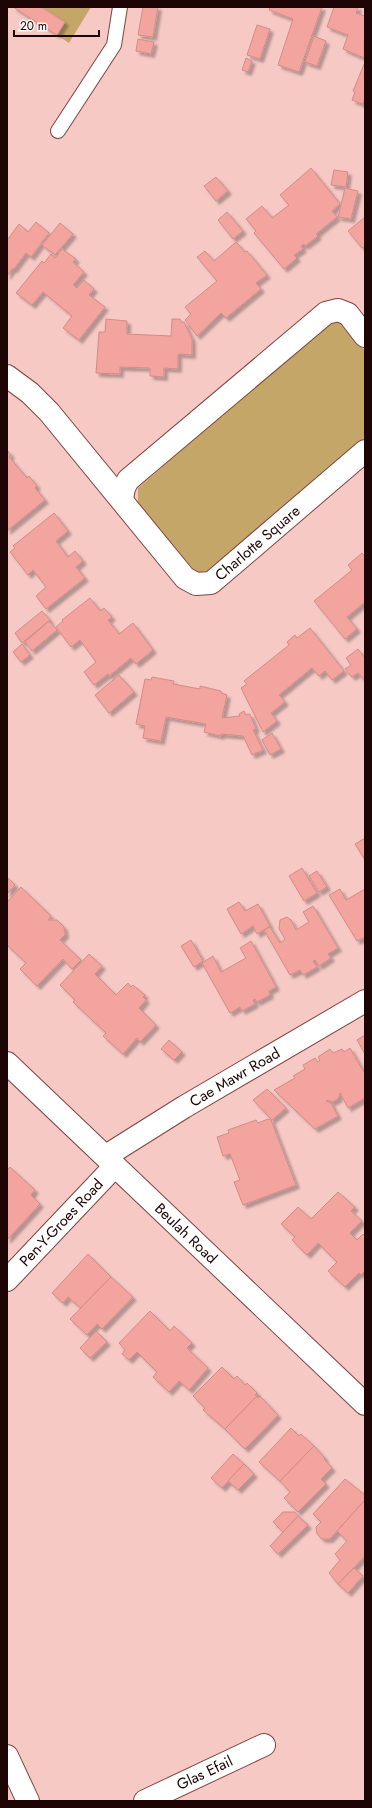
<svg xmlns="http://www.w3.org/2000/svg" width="372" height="1808" font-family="Jost,sans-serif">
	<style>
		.green { fill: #c4a768 }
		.building { fill: #f3a49e; stroke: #d18c86; filter: url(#shadow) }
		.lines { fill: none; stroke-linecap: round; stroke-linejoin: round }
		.service-casing { stroke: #82433f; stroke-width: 16 }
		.minor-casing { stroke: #82433f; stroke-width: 24 }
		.tertiary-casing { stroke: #82433f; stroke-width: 24 }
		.service { stroke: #fff; stroke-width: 14 }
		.minor { stroke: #fff; stroke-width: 22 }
		.tertiary { stroke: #fff; stroke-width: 22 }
		.labels { text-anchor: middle; stroke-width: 3.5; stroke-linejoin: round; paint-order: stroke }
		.street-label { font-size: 15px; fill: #1d0505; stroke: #fdf5f4 }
	</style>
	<defs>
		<filter id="shadow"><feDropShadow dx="3.5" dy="3.5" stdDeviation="1" flood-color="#0004"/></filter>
	</defs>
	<rect width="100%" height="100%" fill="#f6c9c5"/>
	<!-- green -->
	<g class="green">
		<polygon points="42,7 91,7 69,43 57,35 65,22"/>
		<polygon points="335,322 343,323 365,351 365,439 209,573 200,575 192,571 138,504 138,488 328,323"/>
	</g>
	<!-- building -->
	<g class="building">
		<polygon points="13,7 41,7 65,22 57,35"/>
		<polygon points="143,7 158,7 153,37 138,35"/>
		<polygon points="270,7 322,7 299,72 278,65 293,19 269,10"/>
		<polygon points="334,7 358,7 356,13 365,16 364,58 343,49 348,35 327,27"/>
		<polygon points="257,25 270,29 260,59 247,55"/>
		<polygon points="314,36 326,41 317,66 305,62"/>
		<polygon points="138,39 154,42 151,54 136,51"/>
		<polygon points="246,58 252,61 248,72 242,70"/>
		<polygon points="365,62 365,98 363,104 352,100 355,92 353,91"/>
		<polygon points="311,168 340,204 332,211 337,217 316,234 318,236 305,246 304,244 301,246 303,249 294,255 297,258 284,269 254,233 256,231 246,219 262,206 272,218 289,205 280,195"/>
		<polygon points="334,170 348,172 346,187 331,185"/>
		<polygon points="216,177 228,191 216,201 204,186"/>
		<polygon points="345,188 358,191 351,219 338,217"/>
		<polygon points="227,212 243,231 233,239 218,220"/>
		<polygon points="365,217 365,246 362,248 348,231"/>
		<polygon points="36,222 49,233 31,257 26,253 14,269 12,269 7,276 7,238 8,239 19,224 28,232"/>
		<polygon points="60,223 73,234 55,255 42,245"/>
		<polygon points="236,242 245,252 247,251 267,275 256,283 261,289 226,318 221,313 197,336 185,320 191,314 185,307 217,281 197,257 205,251 214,261"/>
		<polygon points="62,249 76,259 73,262 84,272 73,285 77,288 84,280 94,289 89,295 105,307 79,340 63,328 72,316 43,292 32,305 16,293 42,261 44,263 51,254 55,258"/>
		<polygon points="106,319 127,321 127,334 171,336 172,319 180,319 182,323 184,322 192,339 192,355 178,354 178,369 164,368 164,377 150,376 150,368 120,367 120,374 96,373 99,332 105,332"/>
		<polygon points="7,450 11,455 9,457 27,478 29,476 37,486 35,488 45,500 7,531"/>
		<polygon points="54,513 68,531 56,541 68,557 75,551 83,561 76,567 85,578 46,609 36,596 46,587 33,570 28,575 10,552 15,548 13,546"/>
		<polygon points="362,553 365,556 365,602 347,617 357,629 345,639 314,601 352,570 348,565"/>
		<polygon points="90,598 100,611 104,608 112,617 108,620 119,634 133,623 153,650 136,664 131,658 109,676 108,674 94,685 84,672 96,662 80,640 71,647 56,627 63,621 62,620"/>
		<polygon points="42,611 50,620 22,643 15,633"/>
		<polygon points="49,621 57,630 32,651 25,642"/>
		<polygon points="310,628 344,671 332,680 325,671 319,676 312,668 279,695 285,702 271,713 277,721 263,732 241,688 247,684 244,681 289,645 287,642 295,635 297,638"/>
		<polygon points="22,644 30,655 21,662 13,652"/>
		<polygon points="358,649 365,658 365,681 358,673 352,677 345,669 351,665 346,658"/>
		<polygon points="119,675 134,692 109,713 95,695"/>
		<polygon points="152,677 174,681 173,684 200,689 200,686 221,691 221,693 227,695 222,718 240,716 239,714 244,711 246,715 250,714 256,729 253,730 263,750 252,755 243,736 221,734 221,736 204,732 206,724 166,717 161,741 143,738 145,726 136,724 145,679 151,680"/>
		<polygon points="272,733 281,749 270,755 262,740"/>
		<polygon points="365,838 365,860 355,844"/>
		<polygon points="302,868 317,893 304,901 289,876"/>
		<polygon points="317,871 327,887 319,892 309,876"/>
		<polygon points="7,877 15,885 7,894"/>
		<polygon points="21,887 51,916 48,920 57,920 64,927 65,935 60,940 81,960 72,969 63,959 37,986 20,969 26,963 7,945 7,902"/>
		<polygon points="340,889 346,900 365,889 365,937 357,941 329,895"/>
		<polygon points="239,902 245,911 258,904 270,926 257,934 253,926 241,934 227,909"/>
		<polygon points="313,906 338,948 328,954 331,958 319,966 315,960 313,961 317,967 303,975 300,970 290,975 264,930 270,927 280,943 285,939 279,929 280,920 287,917 291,920 296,930 309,922 303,912"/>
		<polygon points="191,940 203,961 194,967 181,946"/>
		<polygon points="251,941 276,987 269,991 270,995 257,1002 255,999 253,1000 255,1004 242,1011 240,1007 230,1013 202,963 213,956 221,972 246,958 240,948"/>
		<polygon points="89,954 102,966 95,974 116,995 128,983 131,987 133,985 145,995 143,997 146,1000 139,1008 156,1025 140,1042 137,1038 123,1054 103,1036 106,1033 73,1002 75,1000 60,985"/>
		<polygon points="365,1035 365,1054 357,1040"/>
		<polygon points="169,1040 182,1052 174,1060 161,1049"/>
		<polygon points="350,1048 365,1074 365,1098 348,1108 340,1093 338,1099 332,1102 328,1100 326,1101 331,1103 338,1116 315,1129 274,1090 295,1078 293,1076 305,1069 303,1065 315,1058 318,1062 320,1060 318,1057 330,1049 333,1053 342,1049 344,1052"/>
		<polygon points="267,1089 286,1108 272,1120 253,1100"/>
		<polygon points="268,1119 271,1120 296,1185 243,1205 234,1182 240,1180 230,1154 223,1156 217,1137 229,1133 228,1130 256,1120 258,1123"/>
		<polygon points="10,1167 35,1190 31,1195 40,1204 7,1240 7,1170"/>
		<polygon points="338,1192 355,1207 351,1211 362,1221 350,1233 357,1240 363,1234 365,1236 365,1271 361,1275 359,1273 345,1287 328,1271 337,1262 318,1243 307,1255 292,1240 295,1237 281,1224 298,1207 311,1219"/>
		<polygon points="88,1254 111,1277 81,1308 68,1297 63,1303 52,1293"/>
		<polygon points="111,1277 133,1297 102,1329 97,1324 87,1335 70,1319"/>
		<polygon points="150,1311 170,1331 174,1326 192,1343 187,1348 208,1368 189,1390 179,1381 169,1392 153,1377 157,1372 137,1352 129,1360 122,1354 125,1350 119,1343"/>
		<polygon points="96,1331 107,1342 90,1358 80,1348"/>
		<polygon points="222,1367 234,1379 237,1376 245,1385 247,1383 257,1393 255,1395 257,1396 225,1429 203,1410 205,1408 193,1396"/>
		<polygon points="257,1396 258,1398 260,1396 278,1415 245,1449 225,1429"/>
		<polygon points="291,1428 299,1436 301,1434 314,1446 280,1481 259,1462"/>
		<polygon points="314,1446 325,1458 324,1459 332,1468 321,1479 326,1484 298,1512 284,1498 290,1492 280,1481"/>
		<polygon points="233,1454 244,1464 222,1488 211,1478"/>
		<polygon points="244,1464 254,1474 238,1490 228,1481"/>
		<polygon points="345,1479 365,1495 365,1500 330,1539 322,1539 317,1534 316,1527 321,1522 313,1514"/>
		<polygon points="365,1500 365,1556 338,1584 329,1573 340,1560 335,1554 347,1541 337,1531"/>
		<polygon points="283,1512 295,1512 298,1516 283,1532 273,1522"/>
		<polygon points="298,1516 308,1525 278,1554 270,1546"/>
		<polygon points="354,1568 363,1576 348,1593 338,1584"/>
	</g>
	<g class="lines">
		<defs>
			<polyline id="service" points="58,131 114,45 120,7"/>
			<g id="minor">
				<path id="s1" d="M7,376L30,393L49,412L185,578L196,584L211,583L365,451"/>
				<polyline points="122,499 124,488 128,480 326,313 338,310 348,314 365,336"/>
				<path id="s2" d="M106,1156L184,1107L365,1001"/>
				<path id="s3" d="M7,1280L115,1166"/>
				<polyline points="7,1756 28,1801"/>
				<path id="s4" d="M145,1801L264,1745"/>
			</g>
			<g id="tertiary">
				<path id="s5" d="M7,1063L365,1404"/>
			</g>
		</defs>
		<!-- service casing -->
		<use href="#service" class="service-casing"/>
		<!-- minor casing -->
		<use href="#minor" class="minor-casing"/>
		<!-- tertiary casing -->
		<use href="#tertiary" class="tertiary-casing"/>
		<!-- service -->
		<use href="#service" class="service"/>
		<!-- minor -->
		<use href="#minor" class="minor"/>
		<!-- tertiary -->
		<use href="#tertiary" class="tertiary"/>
	</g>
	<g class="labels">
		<!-- street labels -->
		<g class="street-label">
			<text dy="5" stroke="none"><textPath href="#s1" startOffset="359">Charlotte Square</textPath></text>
			<text dy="5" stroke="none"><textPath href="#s2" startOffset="151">Cae Mawr Road</textPath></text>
			<text dy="5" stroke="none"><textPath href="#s3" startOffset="79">Pen-Y-Groes Road</textPath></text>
			<text dy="5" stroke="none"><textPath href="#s5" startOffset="247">Beulah Road</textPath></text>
			<text dy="5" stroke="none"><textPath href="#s4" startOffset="66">Glas Efail</textPath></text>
		</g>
	</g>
	<!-- border -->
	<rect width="372" height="1808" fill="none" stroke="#1d0505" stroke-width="16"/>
	<!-- scale -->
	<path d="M14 30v6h85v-6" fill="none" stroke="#1d0505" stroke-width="2"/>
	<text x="20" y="30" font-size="12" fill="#1d0505" stroke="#fdf5f4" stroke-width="3" paint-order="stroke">20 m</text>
</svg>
